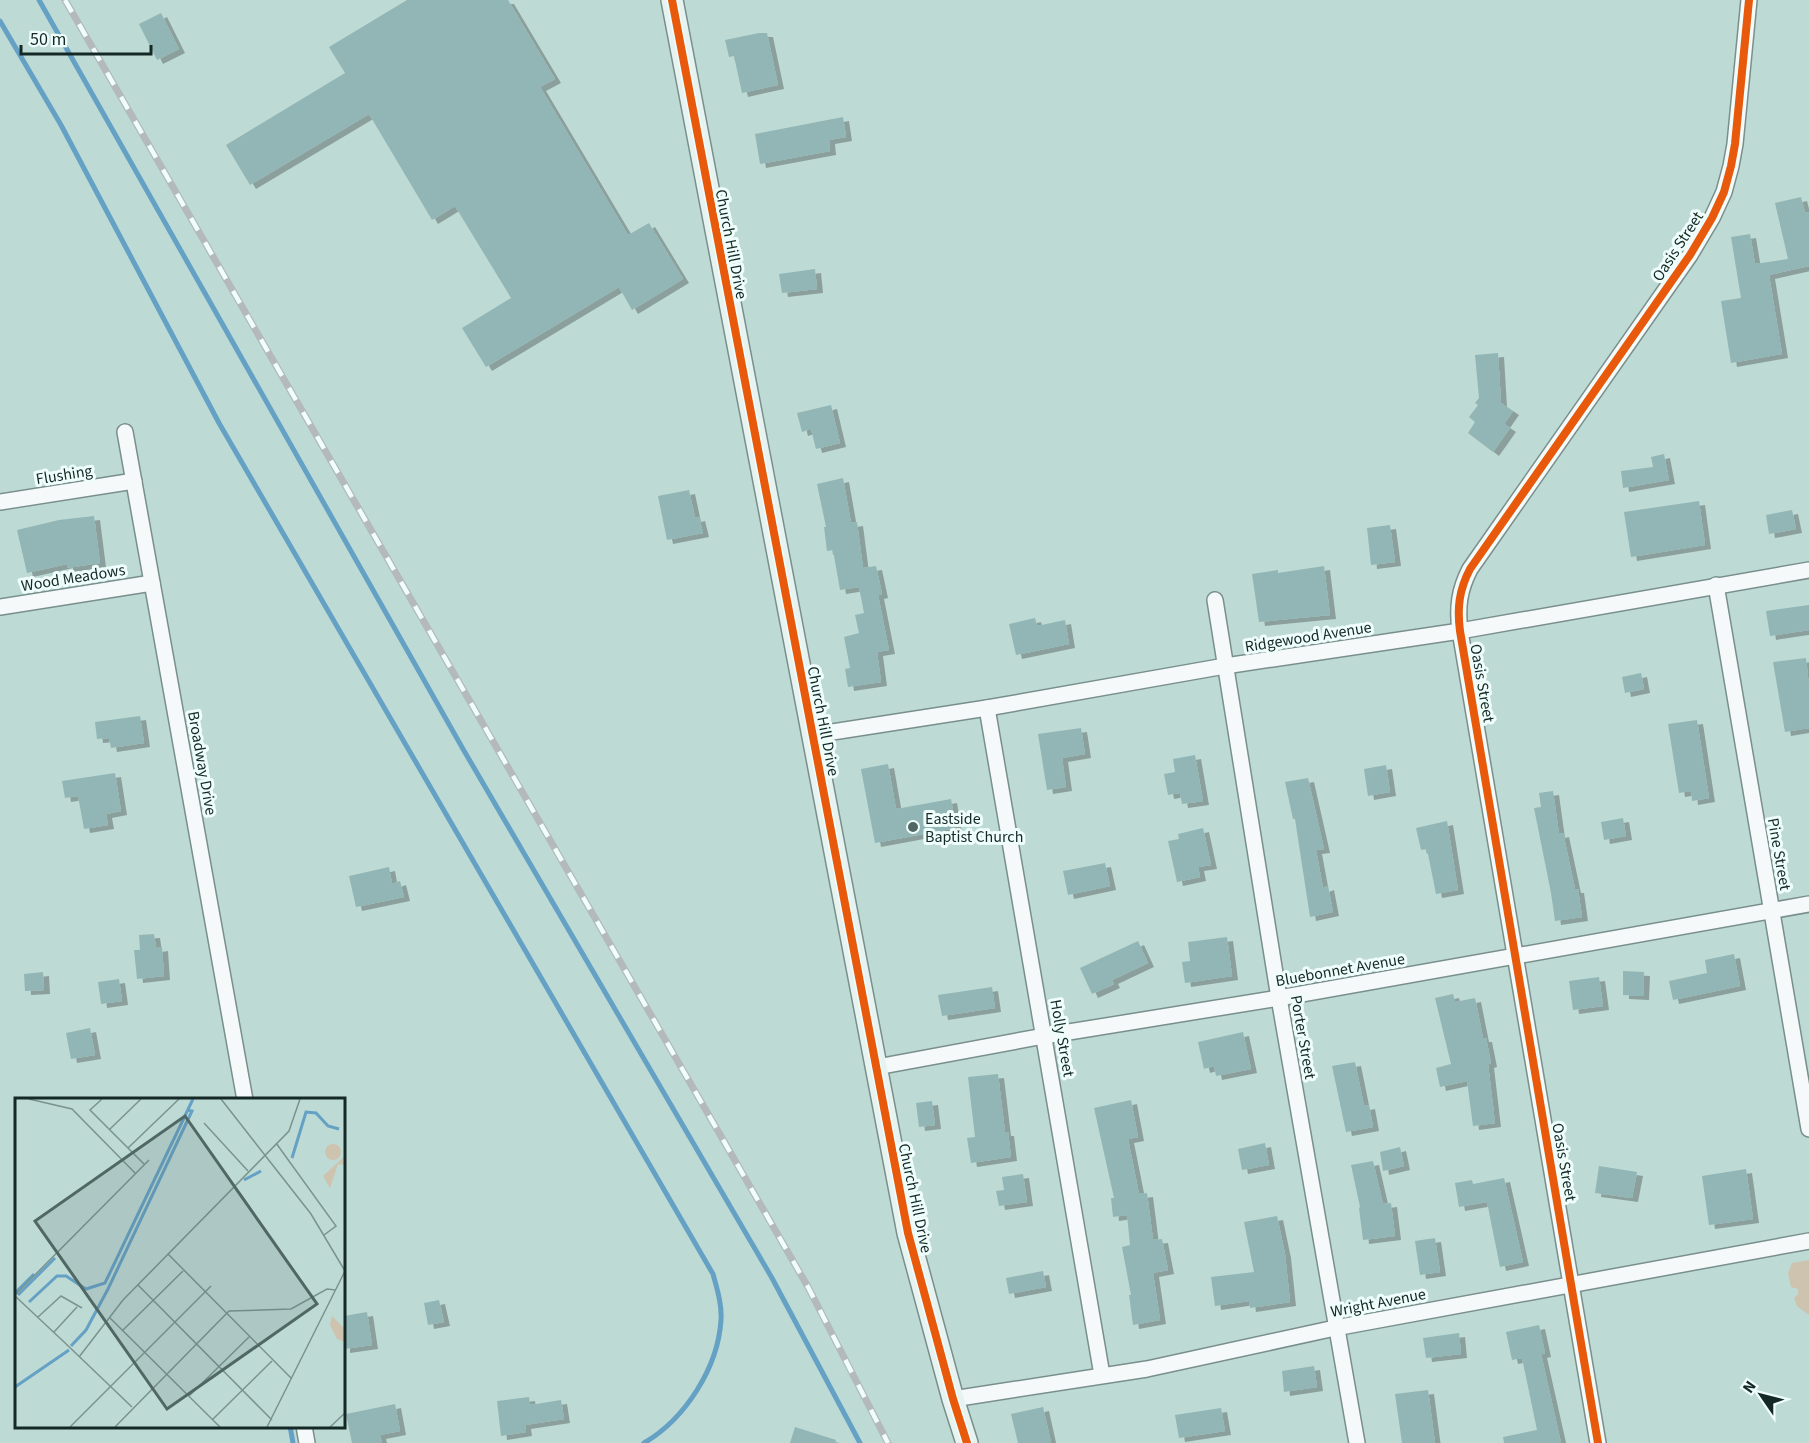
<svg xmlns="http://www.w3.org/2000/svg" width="1809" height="1443" font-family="'Source Sans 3',sans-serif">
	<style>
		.green { fill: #cdc3af }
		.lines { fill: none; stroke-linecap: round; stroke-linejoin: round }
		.stream { stroke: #64a1c4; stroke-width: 5 }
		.building { fill: #91b6b5; filter: url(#shadow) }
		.street-casing { stroke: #798f8b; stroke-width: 18 }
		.secondary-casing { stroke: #798f8b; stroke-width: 24 }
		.street { stroke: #f5f9f9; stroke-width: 15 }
		.secondary { stroke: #e7f3f0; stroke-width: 21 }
		.rail-casing { stroke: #b3bab9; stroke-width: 7 }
		.rail { stroke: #effefb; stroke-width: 4.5; stroke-dasharray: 14; stroke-linecap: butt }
		.cycleway-casing { stroke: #effefb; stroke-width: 11 }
		.cycleway { stroke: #e8590c; stroke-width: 8 }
		.poi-dot { fill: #506763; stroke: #effefb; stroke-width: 2 }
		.labels { text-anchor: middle; stroke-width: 6; stroke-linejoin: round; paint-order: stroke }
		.street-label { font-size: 16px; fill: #142925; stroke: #effefb }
		.poi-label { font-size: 16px; fill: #142925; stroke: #effefb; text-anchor: start }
		.inset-river { fill: none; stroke: #64a1c4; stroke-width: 3 }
		.inset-road { fill: none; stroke: #7a938f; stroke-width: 1.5 }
		.view { fill: #506763; fill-opacity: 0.15; stroke: #506763; stroke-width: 3 }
		.inset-edge { fill: none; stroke: #142925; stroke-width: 3 }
	</style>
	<defs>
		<filter id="shadow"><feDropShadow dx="6" dy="4" stdDeviation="0" flood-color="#0004"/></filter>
	</defs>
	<rect width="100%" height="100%" fill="#bedad5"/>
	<!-- green -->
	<polygon class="green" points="1809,1260 1809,1315 1797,1306 1794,1298 1798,1294 1798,1289 1791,1287 1788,1273 1792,1263"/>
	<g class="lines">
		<!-- stream -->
		<g class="stream">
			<polyline points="39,0 463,749 772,1278 860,1443"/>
			<path d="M0,21L61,125L219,423L713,1274C717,1289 722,1304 721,1320C718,1368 685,1419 644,1443"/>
			<polyline points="290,1426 293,1443"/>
		</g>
	</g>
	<!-- building -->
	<g class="building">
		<polygon points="407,0 508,0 555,79 540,87 628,235 649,223 683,279 632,310 619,287 486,367 462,328 511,298 455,206 432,220 369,114 250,185 226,145 345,73 329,47"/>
		<polygon points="161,13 179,49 157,60 139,24"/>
		<polygon points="759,33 767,33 778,85 742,93 734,56 729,57 725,40"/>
		<polygon points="843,117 846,137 829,140 830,151 760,164 755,134"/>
		<polygon points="1801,197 1805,213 1809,212 1809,266 1769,275 1782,354 1731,363 1721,301 1741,298 1731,237 1750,234 1755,264 1788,259 1775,203"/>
		<polygon points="815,269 817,289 782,293 779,274"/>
		<polygon points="1498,353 1501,403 1513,411 1504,424 1510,428 1493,452 1468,433 1475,422 1469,417 1478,405 1475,403 1479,398 1475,355"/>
		<polygon points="831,405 840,443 816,449 811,429 802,432 797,413"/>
		<polygon points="1664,454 1669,480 1623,488 1621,471 1653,467 1651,457"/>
		<polygon points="843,478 851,523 857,522 863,568 876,566 882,594 878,595 889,650 877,652 881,682 848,687 845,669 850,668 844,637 859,633 855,615 864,613 859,587 840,590 833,550 827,551 824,527 826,527 817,484"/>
		<polygon points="689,490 695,518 699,517 703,533 667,540 658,496"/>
		<polygon points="1699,501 1705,545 1631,557 1624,512"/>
		<polygon points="1792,510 1796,529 1769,534 1766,515"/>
		<polygon points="94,516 100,563 67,568 67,564 27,573 17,530 59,520"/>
		<polygon points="1390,525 1395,562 1371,565 1367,528"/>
		<polygon points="1324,566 1330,615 1259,622 1252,574 1278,570 1278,573"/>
		<polygon points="1809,605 1809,630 1770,636 1766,611"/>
		<polygon points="1035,618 1037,626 1065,620 1069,644 1016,655 1009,624"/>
		<polygon points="1806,658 1809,687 1809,728 1785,732 1773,662"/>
		<polygon points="1641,673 1644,689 1625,693 1622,677"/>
		<polygon points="140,716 144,743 111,748 109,738 97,739 95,722"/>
		<polygon points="1697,720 1709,798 1692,801 1691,791 1679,793 1668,724"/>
		<polygon points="1081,728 1085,754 1062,758 1066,787 1047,790 1038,734"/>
		<polygon points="1195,755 1203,801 1182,804 1180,793 1168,795 1164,774 1175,772 1173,759"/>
		<polygon points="888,764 896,809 951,799 956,828 875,843 861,769"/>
		<polygon points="1386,765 1390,792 1368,796 1364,769"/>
		<polygon points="115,773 121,811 106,814 108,825 84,829 78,796 65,798 62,781"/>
		<polygon points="1308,778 1324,849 1316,850 1323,888 1328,886 1333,912 1310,917 1295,819 1293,819 1285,782"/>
		<polygon points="1553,791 1559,834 1563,833 1575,889 1578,889 1582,917 1555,921 1551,893 1534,808 1541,807 1539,793"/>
		<polygon points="1623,818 1626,836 1604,840 1601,822"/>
		<polygon points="1447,821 1458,890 1436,894 1427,849 1421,850 1416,828"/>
		<polygon points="1203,828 1211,865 1198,867 1200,877 1177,882 1168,841 1179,839 1178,834"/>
		<polygon points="1105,863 1110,886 1068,895 1063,871"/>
		<polygon points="389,867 392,884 400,881 404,897 356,907 349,876"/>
		<polygon points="154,934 156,948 162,947 164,976 137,979 134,950 140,950 139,935"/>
		<polygon points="1227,937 1232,976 1185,983 1182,962 1190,961 1188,942"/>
		<polygon points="1138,941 1148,963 1112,980 1114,984 1092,994 1080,968"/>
		<polygon points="1734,954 1740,986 1673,1000 1669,981 1707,973 1705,960"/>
		<polygon points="1623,971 1644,972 1643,996 1623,995"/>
		<polygon points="43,972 44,990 25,991 24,974"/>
		<polygon points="1599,977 1603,1006 1573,1010 1569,981"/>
		<polygon points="119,979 122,1001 101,1004 98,982"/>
		<polygon points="992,987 995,1008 942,1016 938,995"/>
		<polygon points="1453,994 1455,1002 1475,998 1483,1038 1486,1038 1491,1063 1488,1064 1495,1123 1473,1126 1467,1081 1440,1087 1436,1068 1451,1064 1435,998"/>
		<polygon points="90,1028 95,1055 71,1059 66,1033"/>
		<polygon points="1243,1032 1251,1069 1216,1076 1214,1066 1204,1069 1198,1042"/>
		<polygon points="1355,1062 1364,1106 1369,1105 1373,1127 1346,1132 1332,1066"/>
		<polygon points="998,1074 1005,1132 1008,1132 1011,1157 971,1163 967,1138 975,1137 968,1077"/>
		<polygon points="1131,1100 1138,1137 1128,1139 1139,1194 1147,1193 1153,1240 1162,1239 1168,1270 1153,1273 1160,1320 1133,1325 1129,1295 1131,1295 1122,1247 1130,1245 1127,1215 1113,1217 1111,1198 1114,1198 1094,1108"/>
		<polygon points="932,1101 935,1125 919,1127 916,1103"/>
		<polygon points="1265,1143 1269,1165 1242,1170 1238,1149"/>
		<polygon points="1400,1147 1404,1166 1383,1171 1380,1152"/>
		<polygon points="1373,1161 1383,1204 1391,1203 1395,1236 1363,1240 1359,1208 1360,1207 1351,1165"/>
		<polygon points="1599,1166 1637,1172 1632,1198 1595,1193"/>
		<polygon points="1746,1169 1753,1219 1709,1225 1702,1176"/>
		<polygon points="1023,1174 1027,1202 999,1206 996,1191 1004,1190 1002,1177"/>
		<polygon points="1504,1178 1523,1262 1500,1267 1487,1202 1459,1207 1455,1183 1472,1180 1473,1184"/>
		<polygon points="1277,1216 1285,1254 1290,1302 1250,1308 1249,1301 1215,1306 1211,1277 1254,1272 1244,1222"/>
		<polygon points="1435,1238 1440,1272 1420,1275 1415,1241"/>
		<polygon points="1043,1271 1046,1287 1009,1294 1006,1278"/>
		<polygon points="439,1300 444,1322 428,1325 424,1303"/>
		<polygon points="367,1312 372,1345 344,1349 344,1316"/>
		<polygon points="1539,1325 1545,1353 1541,1354 1561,1443 1504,1443 1503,1437 1537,1430 1522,1358 1512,1360 1506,1332"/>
		<polygon points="1459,1333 1461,1354 1426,1358 1423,1338"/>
		<polygon points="1314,1366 1317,1387 1284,1392 1282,1371"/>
		<polygon points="1428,1390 1435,1443 1402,1443 1395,1394"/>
		<polygon points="529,1397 530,1405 561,1400 564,1419 525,1425 526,1432 501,1436 497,1401"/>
		<polygon points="395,1404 400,1431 380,1435 382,1443 352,1443 346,1414"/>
		<polygon points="1043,1407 1051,1443 1018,1443 1011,1414"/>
		<polygon points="1221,1408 1225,1431 1179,1438 1175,1415"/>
		<polygon points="795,1427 836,1440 835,1443 790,1443"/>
	</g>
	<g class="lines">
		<defs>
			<g id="street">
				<polyline points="125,432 245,1100"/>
				<polyline points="0,502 134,481"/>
				<polyline points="1716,585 1809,1129"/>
				<polyline points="1215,600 1279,998 1357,1443"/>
				<polyline points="0,607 152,583"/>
				<polyline points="987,708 1102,1375"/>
				<polyline points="813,735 987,708 1225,666 1460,631 1809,570"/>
				<polyline points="877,1067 1044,1036 1279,998 1809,904"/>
				<polyline points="953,1399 1147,1369 1335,1328 1809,1241"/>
				<polyline points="304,1426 307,1443"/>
				<path d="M1598,1443L1460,631C1457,608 1459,590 1470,569L1690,255L1712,218L1724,192L1731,166L1735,144L1749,0"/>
			</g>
			<polyline id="secondary" points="672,0 908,1233 953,1399 967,1443"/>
		</defs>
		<!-- street casing -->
		<use href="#street" class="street-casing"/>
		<!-- secondary casing -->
		<use href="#secondary" class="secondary-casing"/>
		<!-- street -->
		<use href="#street" class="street"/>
		<!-- secondary -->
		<use href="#secondary" class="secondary"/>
		<defs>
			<polyline id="rail" points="65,0 808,1287 888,1443"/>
		</defs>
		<!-- rail casing -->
		<use href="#rail" class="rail-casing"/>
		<!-- rail -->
		<use href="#rail" class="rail"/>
		<defs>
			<g id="cycleway">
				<polyline points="672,0 908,1233 953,1399 967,1443"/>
				<path d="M1598,1443L1460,631C1457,608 1459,590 1470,569L1690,255L1712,218L1724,192L1731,166L1735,144L1749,0"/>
			</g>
		</defs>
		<!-- cycleway casing -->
		<use href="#cycleway" class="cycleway-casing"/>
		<!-- cycleway -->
		<use href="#cycleway" class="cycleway"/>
	</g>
	<!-- markers -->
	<circle class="poi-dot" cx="913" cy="827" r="6"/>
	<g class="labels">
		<!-- street labels -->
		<g class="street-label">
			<text transform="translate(732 244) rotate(79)" y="6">Church Hill Drive</text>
			<text transform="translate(1677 246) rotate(-57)" y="6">Oasis Street</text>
			<text transform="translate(64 474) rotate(-9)" y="6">Flushing</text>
			<text transform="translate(73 577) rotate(-9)" y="6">Wood Meadows</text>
			<text transform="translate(1308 636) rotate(-9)" y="6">Ridgewood Avenue</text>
			<text transform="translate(1483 683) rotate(80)" y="6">Oasis Street</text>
			<text transform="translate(824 721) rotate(79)" y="6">Church Hill Drive</text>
			<text transform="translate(203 763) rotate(80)" y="6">Broadway Drive</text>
			<text transform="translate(1780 854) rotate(80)" y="6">Pine Street</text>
			<text transform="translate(1340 969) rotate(-10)" y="6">Bluebonnet Avenue</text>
			<text transform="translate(1304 1037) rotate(80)" y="6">Porter Street</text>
			<text transform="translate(1063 1038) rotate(80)" y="6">Holly Street</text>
			<text transform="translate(1565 1162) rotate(80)" y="6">Oasis Street</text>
			<text transform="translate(916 1198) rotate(78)" y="6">Church Hill Drive</text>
			<text transform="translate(1378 1302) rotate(-11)" y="6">Wright Avenue</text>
		</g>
		<!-- poi labels -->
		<g class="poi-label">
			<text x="925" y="824">Eastside<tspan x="925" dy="18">Baptist Church</tspan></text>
		</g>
	</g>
	<!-- overview -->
	<g transform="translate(15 1098)">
		<rect width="330" height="330" fill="#bedad5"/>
		<path d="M310 54a8 8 0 1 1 16 0a8 8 0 1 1-16 0ZM330,58V67L323,66L315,90L308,78ZM317,218L330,231V258V244L322,241L315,227Z" fill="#cdc3af"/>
		<path class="inset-river" d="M277,60L291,14L301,15L313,28L324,31M229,82L246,73M0,195L19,176M3,197L40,160M14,204L42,178H51L71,191L90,185L178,1M56,248L71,232L93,191L177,13L172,12M0,289L54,252"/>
		<path class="inset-road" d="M14,1L57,11L121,76M87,1L75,12L130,67M206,1L296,116L330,173M189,25L233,73M95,31L126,1M261,45L321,128L309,137M113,50L164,1M153,156L276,280M123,187L257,322M0,197L134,62M0,198L48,243M23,219L46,198L67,210M94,219L205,329M107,233L168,173M39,234L62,209M48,243L117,309M64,259L108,202L274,33L285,1M174,298L234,239M197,322L257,263M55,329L196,188M100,329L214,213L276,211L312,191L321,192M252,329L330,173M315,329L330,315"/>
		<path class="view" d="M170,18L302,206L152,311L20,123Z"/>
		<rect width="330" height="330" class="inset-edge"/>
	</g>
	<!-- north arrow -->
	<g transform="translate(1761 1395) rotate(305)" stroke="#effefb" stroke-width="4.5" paint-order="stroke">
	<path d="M0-4.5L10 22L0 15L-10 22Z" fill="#142925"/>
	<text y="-9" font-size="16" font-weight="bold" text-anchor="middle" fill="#142925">N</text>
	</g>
	<!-- scale -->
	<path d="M21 45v9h130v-9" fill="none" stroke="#142925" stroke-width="3"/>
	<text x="30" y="45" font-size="18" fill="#142925" stroke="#effefb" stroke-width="4.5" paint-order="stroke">50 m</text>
</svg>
